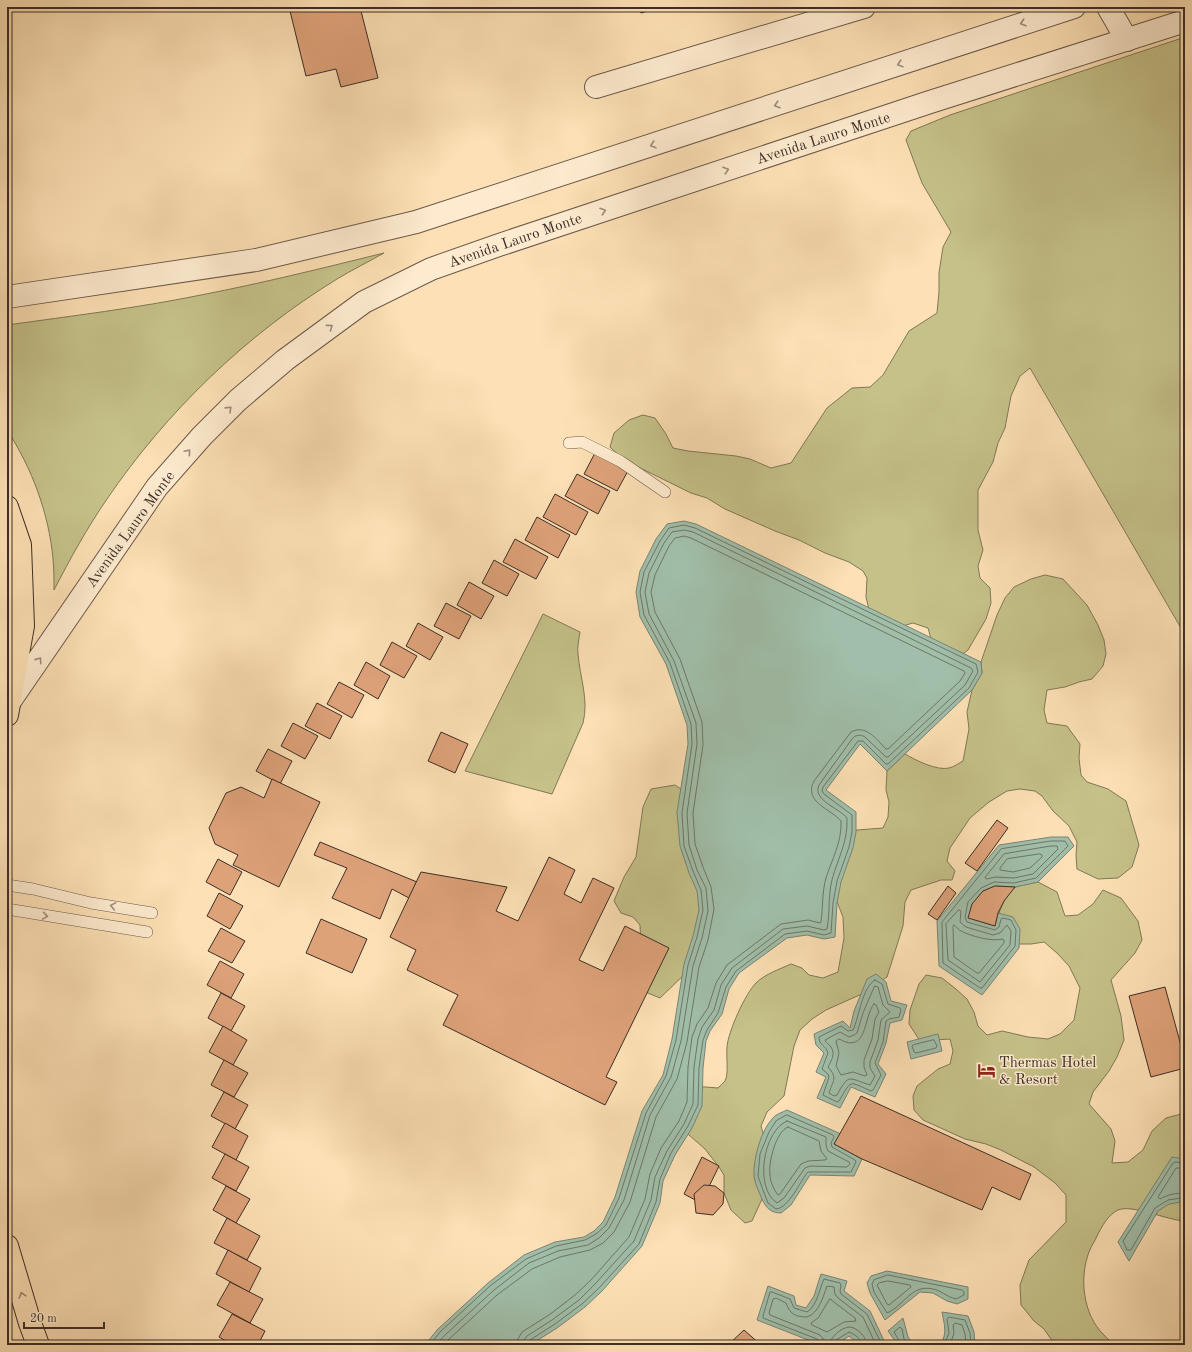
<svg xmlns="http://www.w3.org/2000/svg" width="1192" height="1352" font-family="'Old Standard TT',serif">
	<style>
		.green { fill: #c5c189; stroke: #807858 }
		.water { fill: #a0bea9; stroke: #788475 }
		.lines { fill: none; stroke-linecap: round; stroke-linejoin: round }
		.shore { stroke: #6e7668; stroke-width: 1 }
		.building { fill: #dea279; stroke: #3c2e28 }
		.service-casing { stroke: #6c5a4b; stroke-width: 12 }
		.minor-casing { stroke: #6c5a4b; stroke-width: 24 }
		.tertiary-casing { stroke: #6c5a4b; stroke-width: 24 }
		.trunk-casing { stroke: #3c2e28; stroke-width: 24 }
		.service { stroke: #feebcf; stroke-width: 11 }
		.minor { stroke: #feebcf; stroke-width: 22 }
		.tertiary { stroke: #feebcf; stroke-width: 22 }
		.trunk { stroke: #fde0b5; stroke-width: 22 }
		.oneway { stroke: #9d8c7c }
		.oneway2 { stroke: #9c876e }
		.labels { text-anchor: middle; stroke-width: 3; stroke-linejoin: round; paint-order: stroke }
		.street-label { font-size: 15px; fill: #3c2e28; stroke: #feebcf }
		.poi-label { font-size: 15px; fill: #3c2e28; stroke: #feebcf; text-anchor: start }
	</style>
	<rect width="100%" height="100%" fill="#fde0b5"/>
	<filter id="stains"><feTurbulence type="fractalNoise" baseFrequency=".005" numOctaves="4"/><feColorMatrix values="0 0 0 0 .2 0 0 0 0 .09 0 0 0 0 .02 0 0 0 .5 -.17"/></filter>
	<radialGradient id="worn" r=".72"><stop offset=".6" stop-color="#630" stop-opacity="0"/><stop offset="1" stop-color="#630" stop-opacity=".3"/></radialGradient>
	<!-- green -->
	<g class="green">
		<polygon points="1185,37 1185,635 1030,368 1020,376 1011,396 1005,428 998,443 993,462 978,490 978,530 983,550 978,566 980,578 990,588 991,603 986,619 968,650 956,659 933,646 928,628 913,623 896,628 870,614 866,597 867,578 863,571 849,562 825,553 799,540 775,531 725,509 707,498 691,493 624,460 610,447 614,433 629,420 643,415 655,418 666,434 673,448 688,451 736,456 750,459 771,468 791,463 827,408 852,388 870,387 883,375 909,331 937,313 939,292 939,273 943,247 951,232 922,183 906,140 911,131 950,115"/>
		<path d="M384,253C368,262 352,270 337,279C246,335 167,411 107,499C87,528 70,559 54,590C54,580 54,570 53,559C49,514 32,468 7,430V325C72,316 137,308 201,295C263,283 323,268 384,253Z"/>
		<path d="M1045,575L1063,579L1087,605L1098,625L1104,640L1106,654L1103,666L1092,679L1079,682L1065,687L1047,690L1044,710L1047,723L1067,726L1080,744L1079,758L1081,775L1087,782L1108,789L1126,801L1139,845L1132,867L1118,878L1098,879L1077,869L1076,856L1077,842L1069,826L1053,811L1042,796L1035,791L1020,789L1007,791L989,802L970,818L950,848L947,861L955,871L952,880H941L911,890L905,902L903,926L887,977L864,993L826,1010L812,1019L800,1030L794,1046L784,1096L767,1112L761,1126L773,1168L767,1188L752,1221L745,1223L731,1210L724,1193V1175L719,1167L705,1149L681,1128L692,1086L718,1088C720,1086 723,1083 725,1081C729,1074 726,1056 727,1047C728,1032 745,994 756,983C765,974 780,969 791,964L802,968L809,975L823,978L838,972L844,938L843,917L830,884L844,831L883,828L888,817L889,802L886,790L887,771L905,754C915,760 937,771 949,768C954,767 959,763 963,761L969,729L967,712L972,690L982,673L981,662L997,615L1005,598L1014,587L1031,579Z"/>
		<path d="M543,614L580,632C579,639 577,647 578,654C580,678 589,700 583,723L552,794L465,771Z"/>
		<polygon points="675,785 690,795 706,923 689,970 660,998 643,991 640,925 633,917 621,913 614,901 624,877 636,857 643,807 651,789"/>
		<path d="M1038,882L1057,892L1065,916L1078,915L1093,904L1103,890L1121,898L1138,921L1142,940L1135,953L1111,980L1121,1016L1124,1040L1117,1057L1109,1071L1093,1092L1089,1104L1111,1129L1115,1141L1112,1163L1128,1162L1143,1150L1152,1131L1166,1118L1185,1113V1220L1184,1221C1167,1220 1132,1204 1118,1210C1108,1215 1102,1226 1097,1236C1095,1241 1091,1246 1089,1252C1079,1278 1083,1315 1104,1335C1107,1339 1112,1342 1115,1345H1055L1044,1329L1034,1321L1021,1305L1020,1285L1029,1260L1066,1222V1195L1055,1183L1034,1167L1001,1150L986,1144L965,1139L923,1120L914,1110L913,1096L917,1086L938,1069L950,1064L953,1051L950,1039L920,1041L909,1024L910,1010L919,984L926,975L942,978L956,989L967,999L974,1012L978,1026L987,1035L1002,1031L1028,1037L1048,1039L1060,1034L1074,1020L1080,988L1069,966L1057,953L1044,942L1031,944H1012L995,926C998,915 1005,892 1016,887C1023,884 1031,884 1038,882Z"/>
	</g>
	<!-- water -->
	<g class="water">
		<polygon points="684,521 696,524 981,662 982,673 972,690 887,771 860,744 826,790 856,812 856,832 853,848 841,882 837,903 835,937 824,939 807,935 787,938 739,973 729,989 722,1014 710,1031 706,1041 703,1068 702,1106 692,1128 675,1155 663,1181 660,1203 642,1246 602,1291 585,1307 557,1328 530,1345 425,1345 437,1330 488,1283 524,1255 555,1242 584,1237 594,1231 603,1222 615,1197 642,1111 663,1075 672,1039 684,964 693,936 699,910 697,891 689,873 680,846 677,812 688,744 687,725 666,664 640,617 636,592 640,571 656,539 667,524"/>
		<polygon points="1051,837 1068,837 1074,846 1038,882 1015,887 995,886 983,891 972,904 969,918 995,926 998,913 1013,917 1020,929 1019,948 982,995 939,966 937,921 999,845"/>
		<polygon points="876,974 886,982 891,1001 907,1005 902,1020 890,1023 886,1043 878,1064 886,1074 875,1097 851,1087 840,1108 817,1098 826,1077 816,1072 824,1053 816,1045 814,1034 843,1021 850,1028 854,1011 867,979"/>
		<polygon points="938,1034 942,1051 911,1059 907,1042"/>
		<path d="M787,1110L841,1134L834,1144L862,1159L854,1176L810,1175L791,1205L781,1213C771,1213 766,1208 762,1199C759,1192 755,1184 754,1176C753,1159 761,1130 773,1118C776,1114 783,1112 787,1110Z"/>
		<polygon points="1172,1157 1185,1159 1185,1208 1181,1202 1169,1204 1158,1211 1129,1261 1118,1242"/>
		<polygon points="887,1271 968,1287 968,1299 957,1304 947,1301 933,1293 920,1292 885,1320 870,1293 867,1283 871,1276"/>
		<polygon points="821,1274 847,1281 844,1291 870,1311 886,1345 860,1345 849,1336 836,1345 821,1345 757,1320 768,1286 794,1296 796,1305 806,1308 814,1296"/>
		<path d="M942,1312L968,1316L974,1332L975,1345H937C949,1339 944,1323 942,1312Z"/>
		<polygon points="903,1318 908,1337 914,1345 898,1345 888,1331"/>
	</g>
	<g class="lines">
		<!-- shore -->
		<g class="shore">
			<polygon points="1051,841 1065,841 1068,846 1036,878 1014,883 994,882 981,888 968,902 965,917 967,922 995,930 999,927 1001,919 1003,918 1011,920 1016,930 1015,946 982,988 980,988 943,963 942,922 1001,849"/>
			<polygon points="1051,846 1057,846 1058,849 1033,874 1014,878 995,877 987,879 985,878 986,876 1004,854"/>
			<polygon points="1040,854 1042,855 1042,857 1030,868 1013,872 1000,870 1000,868 1007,859"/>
			<polygon points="959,910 961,911 960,922 966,927 993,935 1000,933 1007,925 1011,931 1010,945 980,982 948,960 946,924"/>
			<path d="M954,925C957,927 959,930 961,931C970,936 993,942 1002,939L1004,940V943L979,973H977L954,957L953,927Z"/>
			<path d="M875,980L882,984L888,1004L900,1008L901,1010L899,1017L889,1019L886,1021L883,1042L875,1063L881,1075L873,1090L871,1091C848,1081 852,1079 839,1101L837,1102L823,1095L829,1077L828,1074L822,1069L828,1053C826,1045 819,1046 819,1037L841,1026L848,1031L853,1030C859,1018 862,987 875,980Z"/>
			<path d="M875,986L878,987L883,1005L890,1012L881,1020L878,1040L870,1062V1068L875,1076L870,1085C848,1078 849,1073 837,1095L834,1096L829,1093C833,1080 838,1078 828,1067C831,1061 836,1054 831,1047C829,1044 826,1043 825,1040L840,1032L849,1037L854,1035L857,1033L863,1013Z"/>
			<path d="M874,1004L876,1005L879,1012L875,1019L872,1039L864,1060V1067L867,1075L865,1076L853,1072L841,1075L836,1066L839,1053L836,1041L839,1039C868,1055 863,1017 874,1004Z"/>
			<polygon points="934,1040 937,1046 936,1048 916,1053 914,1052 912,1046 913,1045"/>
			<path d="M787,1115L833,1135L834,1137L831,1143L832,1147L855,1160L856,1162L851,1172H808C800,1181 789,1208 776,1209L768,1203L763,1190L758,1176L760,1154L769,1132L776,1121Z"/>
			<path d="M787,1121L826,1137V1146L828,1151L849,1162L850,1164L847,1167L810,1166L805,1168L784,1198L777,1203C754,1188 763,1131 787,1121Z"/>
			<path d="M788,1127L819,1141L821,1151L827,1159L825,1160L808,1161L801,1164L780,1194L778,1195C774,1190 770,1181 770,1175C768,1163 776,1131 788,1127Z"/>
			<polyline points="1185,1163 1175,1162 1173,1163 1123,1241 1127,1250 1131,1250 1155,1208 1168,1200 1181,1198 1185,1201"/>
			<path d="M1185,1168H1176L1158,1197L1160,1199C1167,1195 1177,1192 1185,1194"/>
			<path d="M888,1275L962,1290L964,1292V1295L956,1299C947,1297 940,1290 933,1289C911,1284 905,1305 887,1313L874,1292L872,1284L874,1280Z"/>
			<polygon points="888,1281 910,1285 911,1287 889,1305 887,1304 877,1285 879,1283"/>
			<polygon points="830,1299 855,1318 856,1321 844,1322 827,1332 812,1325 811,1323 818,1318"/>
			<polyline points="430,1345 440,1332 490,1286 526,1259 556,1246 585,1240 596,1234 606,1225 619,1198 646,1113 666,1076 676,1040 688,965 697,937 703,910 701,890 693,871 684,846 682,813 692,744 691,724 670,663 644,615 640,592 644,572 660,541 669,528 684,525 695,528 976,664 978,672 969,688 888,764 886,764 863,741 858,741 823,787 822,791 824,794 852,815 852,832 849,847 837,881 833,903 831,933 824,935 807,931 785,934 736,971 726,987 718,1013 707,1030 703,1040 699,1068 698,1105 688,1126 671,1153 660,1179 656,1202 639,1244 599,1288 582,1304 555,1324 530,1340 528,1345"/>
			<path d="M436,1345L444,1336L494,1290L529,1263L558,1251L588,1245L599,1238L609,1228L624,1200L650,1115L671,1077L681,1041L693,966L702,938L708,911L706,888L697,870L689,845L687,813L697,744L696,723L674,661L649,614L645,592L649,573L664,543L672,532L684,530L693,532L971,668L973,671L965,685L888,757H886L865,737C860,734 855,735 852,739L819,785C812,800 839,808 847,818C848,843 838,857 832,880C828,896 830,913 827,929L824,930L807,926L783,929L732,968L721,985L714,1010L702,1027L698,1039L694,1067L693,1104L684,1124L667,1151L655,1177L651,1200L634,1241L595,1284L579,1300L552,1320L527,1336L524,1340L523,1345"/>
			<path d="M444,1345L448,1340L497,1295L532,1269L560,1257L590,1250L603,1243L614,1232L630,1202L656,1117L677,1079L687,1042L699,967L708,940L714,909L711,887L703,867L695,844L693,813L703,745L702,722L680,659L655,612L651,592L655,575L669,546L675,538L684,536L691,538L964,671L965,673L960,681L888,749H886C876,739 866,724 851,732L814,781C803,802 831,809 841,821C842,842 832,859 826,878C822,892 823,907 821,922L820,923L808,920L781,924L727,965L716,983L708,1008L697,1024L692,1037L688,1067L687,1102L679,1121L661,1148L650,1174L645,1199L629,1237L591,1280L575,1295L549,1315L522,1332L518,1339L517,1345"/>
			<path d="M820,1345V1342L817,1339L763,1318V1316L770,1292H772L790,1299L794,1308L807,1312C817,1306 819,1290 824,1279L840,1283L841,1285L840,1291L841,1294L867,1314L882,1345"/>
			<path d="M825,1345L824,1340L820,1335L770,1315L769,1313L773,1299L776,1298L786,1303C790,1314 795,1317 807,1317C819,1313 823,1297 827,1286L834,1287L835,1294L838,1298L863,1317L876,1345"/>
			<path d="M829,1345C830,1338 841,1327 850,1327C858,1328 867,1338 867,1345"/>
			<path d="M834,1345L836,1340L849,1332C854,1334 862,1339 862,1345"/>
			<polyline points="900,1345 900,1342 894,1332 900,1327 902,1329 904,1339 909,1345"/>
			<polyline points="944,1345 949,1333 947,1319 949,1317 965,1320 970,1333 971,1345"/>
			<polyline points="950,1345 954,1333 953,1325 955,1323 962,1325 965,1334 966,1345"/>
		</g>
	</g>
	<!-- building -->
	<g class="building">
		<polygon points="289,7 360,7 378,78 341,87 336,69 306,76"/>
		<polygon points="639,7 660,7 641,13"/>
		<polygon points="596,451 629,469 617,491 584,474"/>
		<polygon points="577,474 610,491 598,514 565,496"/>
		<polygon points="555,494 588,512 576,535 543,517"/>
		<polygon points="537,517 570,535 558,558 525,540"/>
		<polygon points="515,539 548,557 536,579 503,562"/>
		<polygon points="494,560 519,574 507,596 482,583"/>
		<polygon points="469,582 494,596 481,619 457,605"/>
		<polygon points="446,603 471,616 459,639 434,626"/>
		<polygon points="418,623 443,637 430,660 406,646"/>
		<polygon points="392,642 417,656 404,678 380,665"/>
		<polygon points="366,662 390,676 378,699 354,685"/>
		<polygon points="339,682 364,695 352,718 327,704"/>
		<polygon points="317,703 342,716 330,739 305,726"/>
		<polygon points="293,723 318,736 305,759 281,746"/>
		<polygon points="441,732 468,744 455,773 428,761"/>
		<polygon points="268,749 292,761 280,784 256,771"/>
		<polygon points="272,779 320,802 279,887 233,865 238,855 215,844 209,828 226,793 241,787 264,798"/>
		<polygon points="997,820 1008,828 977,871 965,863"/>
		<polygon points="320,842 417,882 409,898 392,889 380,919 332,898 347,868 314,855"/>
		<polygon points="549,857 575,870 564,894 581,903 593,878 614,888 579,960 603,971 625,926 669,948 606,1077 617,1082 605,1105 443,1025 458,995 407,970 416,950 390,937 421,872 507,887 496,911 518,921"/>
		<polygon points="218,859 242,872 230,895 206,882"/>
		<polygon points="948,886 956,893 937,920 928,914"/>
		<polygon points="995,886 1015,887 1004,901 998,913 995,926 968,918 972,904 983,891"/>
		<polygon points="219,893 243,906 230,929 207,916"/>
		<polygon points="321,919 367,939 352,973 306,953"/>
		<polygon points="221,928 245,941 232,963 208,951"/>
		<polygon points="220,961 244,974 231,998 207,985"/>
		<polygon points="1165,987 1185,1060 1185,1068 1151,1077 1129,996"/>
		<polygon points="221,993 245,1006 231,1031 208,1018"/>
		<polygon points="223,1026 247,1040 233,1065 209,1052"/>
		<polygon points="224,1060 248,1073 234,1097 211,1085"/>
		<polygon points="224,1092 248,1105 235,1129 211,1116"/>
		<polygon points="861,1096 1031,1174 1020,1200 992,1187 982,1210 862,1159 834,1144"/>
		<polygon points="225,1123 248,1136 236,1160 212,1147"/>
		<polygon points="225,1154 249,1167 236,1191 212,1178"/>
		<polygon points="702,1157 719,1166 701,1203 684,1194"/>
		<polygon points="704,1185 715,1186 724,1193 723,1204 713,1215 696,1213 694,1194"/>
		<polygon points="226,1186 250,1199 236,1223 213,1210"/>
		<polygon points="227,1218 260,1236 247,1260 214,1243"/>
		<polygon points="228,1250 261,1268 249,1292 216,1274"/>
		<polygon points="230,1282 263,1299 250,1323 217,1305"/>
		<polygon points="232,1314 265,1331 258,1345 233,1345 219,1337"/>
		<polygon points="744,1330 761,1345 728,1345"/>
	</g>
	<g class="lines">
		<defs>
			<g id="service">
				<polyline points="569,443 582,442 620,461 665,492"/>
				<polyline points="7,885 33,889 91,903 152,913"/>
				<polyline points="7,909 147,932"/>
			</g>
			<g id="minor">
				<polyline points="1108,7 1127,40"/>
				<polyline points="596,87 864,7"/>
			</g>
			<g id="tertiary">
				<polyline points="7,297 256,260 416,222 1074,7"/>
				<polyline points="8,704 157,487 202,436 238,400 285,360 364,302 431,269 499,245 930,102 1185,21"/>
			</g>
			<g id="trunk">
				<polyline points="7,507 20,545 23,626 7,715"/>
				<polyline points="7,1246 30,1323 38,1345"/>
			</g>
		</defs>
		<!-- service casing -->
		<use href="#service" class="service-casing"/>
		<!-- minor casing -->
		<use href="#minor" class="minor-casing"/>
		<!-- tertiary casing -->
		<use href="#tertiary" class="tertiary-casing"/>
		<!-- trunk casing -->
		<use href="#trunk" class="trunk-casing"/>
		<!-- service -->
		<use href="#service" class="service"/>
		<!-- minor -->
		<use href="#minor" class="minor"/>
		<!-- tertiary -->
		<use href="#tertiary" class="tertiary"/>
		<!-- trunk -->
		<use href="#trunk" class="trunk"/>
	</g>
	<!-- one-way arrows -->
	<defs><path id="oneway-chevron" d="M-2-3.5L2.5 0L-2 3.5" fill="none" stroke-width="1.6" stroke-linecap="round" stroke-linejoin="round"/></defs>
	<g class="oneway">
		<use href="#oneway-chevron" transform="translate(1023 23) rotate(162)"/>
		<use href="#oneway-chevron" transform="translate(900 64) rotate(162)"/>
		<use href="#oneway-chevron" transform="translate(777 105) rotate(162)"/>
		<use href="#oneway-chevron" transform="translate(653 145) rotate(162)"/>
		<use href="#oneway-chevron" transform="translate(726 170) rotate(-18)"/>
		<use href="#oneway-chevron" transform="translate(603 211) rotate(-18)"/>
		<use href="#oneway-chevron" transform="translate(330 327) rotate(-36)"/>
		<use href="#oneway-chevron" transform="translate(229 409) rotate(-44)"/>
		<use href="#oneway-chevron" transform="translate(188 452) rotate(-49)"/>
		<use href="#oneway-chevron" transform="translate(39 660) rotate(-55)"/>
		<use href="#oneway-chevron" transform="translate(113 906) rotate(-170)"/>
		<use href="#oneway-chevron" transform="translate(45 916) rotate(9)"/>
	</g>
	<use class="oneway2" href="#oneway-chevron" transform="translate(22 1295) rotate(-107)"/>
	<!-- icons -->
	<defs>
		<symbol id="hotel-bare" viewBox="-9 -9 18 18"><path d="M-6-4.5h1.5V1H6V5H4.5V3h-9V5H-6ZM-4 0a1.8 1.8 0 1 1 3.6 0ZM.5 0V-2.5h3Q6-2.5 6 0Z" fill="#8f2418" stroke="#feebcf" stroke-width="2.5" paint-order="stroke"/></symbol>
	</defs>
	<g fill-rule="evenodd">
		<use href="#hotel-bare" x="974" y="1058" width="25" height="25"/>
	</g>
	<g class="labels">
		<!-- street labels -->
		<g class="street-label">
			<text transform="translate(823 138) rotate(-18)" y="5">Avenida Lauro Monte</text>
			<text transform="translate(515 240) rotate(-19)" y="5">Avenida Lauro Monte</text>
			<text transform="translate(130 529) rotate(-54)" y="5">Avenida Lauro Monte</text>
		</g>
		<!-- poi labels -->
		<g class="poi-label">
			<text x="999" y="1067">Thermas Hotel<tspan x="999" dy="17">&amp; Resort</tspan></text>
		</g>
	</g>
	<!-- margin -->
	<rect width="1192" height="1352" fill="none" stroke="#fde0b5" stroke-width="24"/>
	<rect x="8" y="8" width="1176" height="1336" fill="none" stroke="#3c2e28" stroke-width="2"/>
	<rect x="12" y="12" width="1168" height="1328" fill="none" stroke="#3c2e28"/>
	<!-- scale -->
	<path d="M24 1322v6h80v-6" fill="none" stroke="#3c2e28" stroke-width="2"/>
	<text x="30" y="1322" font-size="12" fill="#3c2e28" stroke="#feebcf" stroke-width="3" paint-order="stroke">20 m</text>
	<rect width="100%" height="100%" filter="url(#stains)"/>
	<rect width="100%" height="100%" fill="url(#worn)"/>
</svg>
